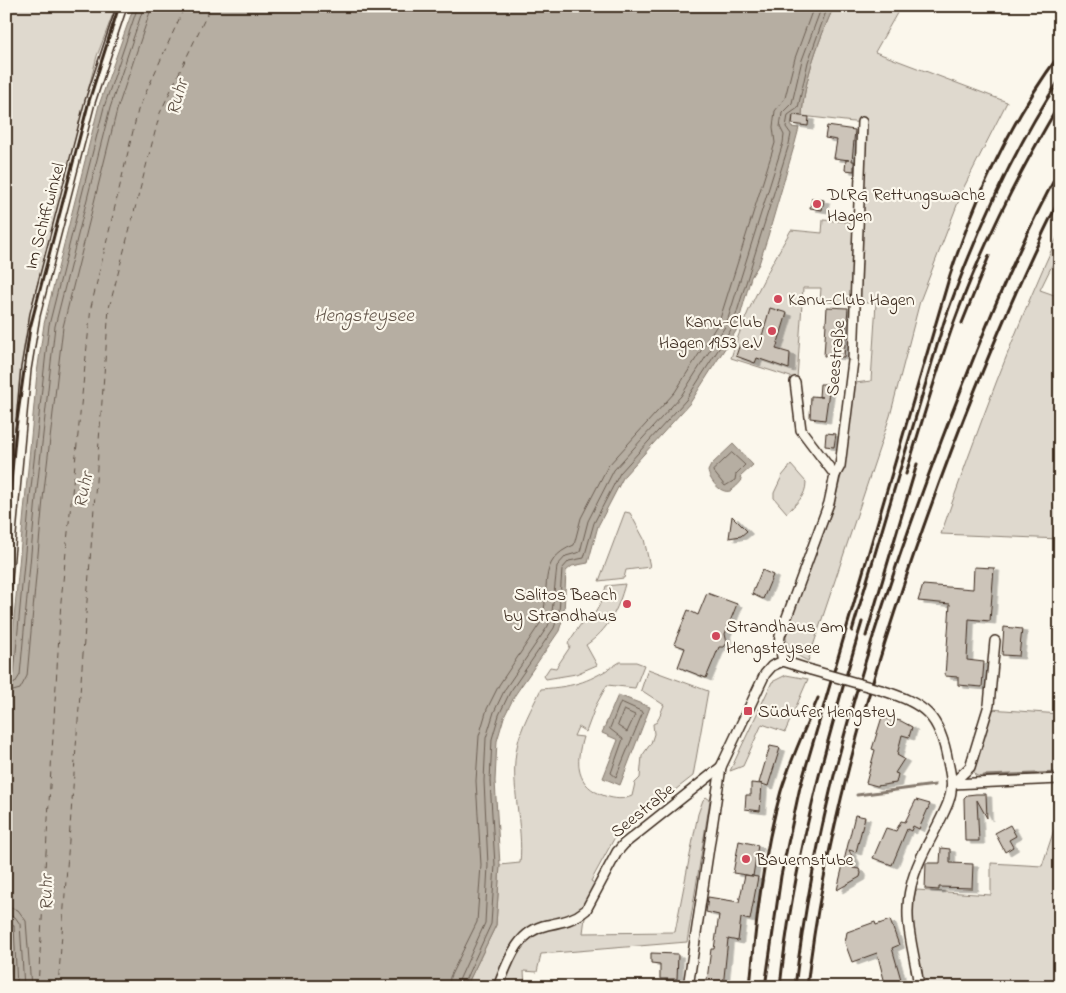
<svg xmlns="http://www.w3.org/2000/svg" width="1066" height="993" font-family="'Indie Flower',sans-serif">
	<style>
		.green { fill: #dfd9ce; stroke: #8d8276 }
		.water { fill: #b6aea2; stroke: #85796d }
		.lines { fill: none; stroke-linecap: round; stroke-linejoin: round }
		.shore { stroke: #6c5f53; stroke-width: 1 }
		.stream { stroke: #85796d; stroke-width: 3 }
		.ferry { stroke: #605246; stroke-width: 1; stroke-dasharray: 6 5; stroke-linecap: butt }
		.building { fill: #ccc4b9; stroke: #3b2a1e; filter: url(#shadow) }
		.street-casing { stroke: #3b2a1e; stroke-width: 12 }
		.street { stroke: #fbf7ec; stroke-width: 9 }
		.rail { stroke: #3b2a1e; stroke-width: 3 }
		.street-bridge-casing { stroke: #3b2a1e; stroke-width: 12; stroke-linecap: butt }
		.street-bridge { stroke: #fbf7ec; stroke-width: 9 }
		.poi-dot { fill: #d1495b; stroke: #fbf7ec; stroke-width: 2 }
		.labels { text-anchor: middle; stroke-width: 4.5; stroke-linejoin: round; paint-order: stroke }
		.poi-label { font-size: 18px; fill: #3b2a1e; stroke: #fbf7ec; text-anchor: start }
		.street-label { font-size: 18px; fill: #3b2a1e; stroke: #fbf7ec }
		.water-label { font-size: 19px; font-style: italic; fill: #605246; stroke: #fbf7ec }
	</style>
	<defs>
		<filter id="shadow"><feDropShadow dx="5.5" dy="3" stdDeviation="0" flood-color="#0004"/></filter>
	</defs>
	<rect width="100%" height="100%" fill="#fbf7ec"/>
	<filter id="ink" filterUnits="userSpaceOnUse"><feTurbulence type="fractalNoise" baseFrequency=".02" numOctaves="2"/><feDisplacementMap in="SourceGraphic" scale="10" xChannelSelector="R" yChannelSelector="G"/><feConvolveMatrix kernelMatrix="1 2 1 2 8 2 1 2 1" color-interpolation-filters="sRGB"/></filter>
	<g filter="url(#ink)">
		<!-- green -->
		<g class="green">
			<polygon points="6,6 116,6 97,56 31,309 6,511"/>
			<path d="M834,6H901L875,52L1007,102L964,187L920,301L890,416L808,661C793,654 785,648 786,631L834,505L846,455L855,383L871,381L876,303L820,302L821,288H803L797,379L731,358C744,313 768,270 791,230L822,233L823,220L858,223L862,123L802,116C804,79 819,40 834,6Z"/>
			<path d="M1060,231V249L1040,290L1060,297V539L941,534C977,431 1014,330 1060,231Z"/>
			<path d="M791,465L806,482C806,497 796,503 787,513L774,498V493L782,476Z"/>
			<polygon points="625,512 630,513 644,539 650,567 626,570 624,578 599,581"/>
			<path d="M625,584C618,610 608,630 586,645L597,665L576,674L546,679L544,676L550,667L556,668L570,647L568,643L585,618L589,622C597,611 603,600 606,586Z"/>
			<path d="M620,662H636L644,665L635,688L607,685L596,705L586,732L578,727L574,736L583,737C575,764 576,786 605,796C615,799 623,800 632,796L635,783L640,778L642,756L651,743L654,734L653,724L657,722L664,705L641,690L648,669L708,691L693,776L615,837L591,881L599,886L586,910L583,933L675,932L698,814L703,800L706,797L710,800L687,942L541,954L537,972L524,971L525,987H466L496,925L500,865L520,863C524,825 509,783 517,747C521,726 532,708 541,689C578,686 588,682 620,662Z"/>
			<polygon points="786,675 808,679 785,732 762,724 743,766 730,771 772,682"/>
			<polygon points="990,709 1060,714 1060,774 983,778 975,775 973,769"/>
			<path d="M1054,830H1060V987H924C921,954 906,923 916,890L991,895V863L1042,866Z"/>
		</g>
		<!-- water -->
		<g class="water">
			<path d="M134,6H834C819,40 804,79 802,116L793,115L791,127L799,128L795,143L768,236L759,264L751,277L736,331L690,403L624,476L598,526L588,563L572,566L566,571L564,614L559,631L515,695L504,717L497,741L495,781L500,865L496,925L466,987H12L6,904V703L37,373L44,324L99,105Z"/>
			<path d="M733,444L753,465L740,477L742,480C739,484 734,489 730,491C720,494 709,479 708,471L711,465Z"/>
			<polygon points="618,695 650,707 620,785 603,778 618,740 602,733"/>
		</g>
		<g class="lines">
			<!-- shore -->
			<g class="shore">
				<polygon points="732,453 745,465 736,474 735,480 725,486 713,471"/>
				<polyline points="6,679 11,678 14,674 30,497 49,325 104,107 138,6"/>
				<polyline points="6,686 15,683 20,675 36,498 55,326 110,108 144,6"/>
				<polyline points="6,693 20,689 27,676 43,499 63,327 117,110 152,6"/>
				<polygon points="621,702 643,712 616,777 611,773 623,739 610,729"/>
				<polygon points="624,710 635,715 627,732 618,726"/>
				<polyline points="6,907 18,910 26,921 31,987"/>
				<polyline points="6,915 15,917 20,924 24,987"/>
				<polyline points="6,921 11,922 14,926 17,987"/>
				<path d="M449,987L450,977L477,922L481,865L476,781L479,736L487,709L499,685L541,622C552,590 535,560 574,545L581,518L608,466L675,392L719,322L775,143L773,127L775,111L785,98L795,58L814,6"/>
				<polyline points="456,987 485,923 488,865 484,781 486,738 494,712 505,689 548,626 552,612 557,566 566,556 580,552 588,521 614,470 681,396 726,325 783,143 784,135 780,127 782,113 792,103 802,60 822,6"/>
				<polyline points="462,987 491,924 495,865 490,781 492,739 499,715 510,692 554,628 559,613 562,569 569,561 584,558 594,523 620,473 686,400 732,328 789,144 791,134 786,127 788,115 798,108 808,62 828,6"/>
			</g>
			<!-- stream -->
			<g class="stream">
				<polyline points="984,776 1060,773"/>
				<polyline points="857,795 935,785"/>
			</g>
			<!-- ferry -->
			<g class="ferry">
				<polyline points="38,987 61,601 91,307 138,110 185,6"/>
				<polyline points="58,987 109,308 160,113 211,6"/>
			</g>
		</g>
		<!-- building -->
		<g class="building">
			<polygon points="793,115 809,117 808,126 792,124"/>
			<polygon points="827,126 855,130 852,161 854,161 854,171 845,170 846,160 849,160 834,158 837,140 825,138"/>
			<polygon points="812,198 824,200 822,210 810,208"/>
			<polygon points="827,307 848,308 844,357 824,356"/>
			<polygon points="770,308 787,313 776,349 790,353 789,369 757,358 755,363 736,356 740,344 758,350"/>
			<polygon points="820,384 830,384 825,420 810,418 811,396 823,397 819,397"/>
			<polygon points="826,433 836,434 834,447 825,446"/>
			<polygon points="732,516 747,531 741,536 729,538"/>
			<polygon points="974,567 994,568 990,621 969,619 967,660 984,662 982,687 958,685 958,677 945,676 950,604 918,601 923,585 973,589"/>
			<polygon points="762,570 773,575 763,599 752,594"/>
			<polygon points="707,593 737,604 725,634 727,643 724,647 719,647 706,678 678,667 685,648 674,644 688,610 698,615"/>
			<polygon points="1004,627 1022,629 1019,656 1002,655"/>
			<polygon points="882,717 901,721 912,727 909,737 902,735 897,755 904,759 895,773 898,774 896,783 877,786 866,783 875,750 872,749"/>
			<polygon points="770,746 780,748 768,786 759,783"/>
			<polygon points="751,783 762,784 760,811 745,809 746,795 751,795"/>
			<polygon points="976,794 986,794 987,818 977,800 979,841 965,841 964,798 967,795"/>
			<polygon points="916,800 930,804 919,829 913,826 911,831 907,829 892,865 873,858 886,828 896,831 901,821 905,822"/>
			<polygon points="855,815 865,817 856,852 849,850 854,860 853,868 859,869 861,873 860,877 837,890"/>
			<polygon points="1010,825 1016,836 1009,840 1013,847 1005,852 995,833"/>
			<polygon points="739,841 758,845 753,876 733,873"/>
			<polygon points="941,848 950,849 950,863 973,864 972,888 939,887 939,890 925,889 926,863 940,863"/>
			<polygon points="745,875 758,877 750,920 741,918 738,941 728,939 723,987 706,987 711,949 714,949 719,915 706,912 708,897 739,902"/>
			<polygon points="890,920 899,945 892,948 902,983 886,987 877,953 852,962 845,943 847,932 875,922 876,925"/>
			<polygon points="651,953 678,954 677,979 660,979 660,964 651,963"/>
		</g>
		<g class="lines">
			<defs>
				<g id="street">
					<polyline points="835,475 840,466 853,361 862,122"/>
					<polyline points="6,589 26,369 35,315 90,102 122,6"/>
					<polyline points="783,661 779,643 780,636 829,503 835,475 801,430 795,382"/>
					<path d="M881,690C925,704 940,715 948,762C951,776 954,788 948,803C937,831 918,856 911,886C902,921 915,952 919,987"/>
					<polyline points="952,784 970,767 989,705 995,641"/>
					<polyline points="952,784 1060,779"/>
					<path d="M498,987C508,962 517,931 547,925C562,922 574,920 586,910L617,852L624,844L721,767"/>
					<polyline points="688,987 721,767 765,674 772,666 783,661 811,670"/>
				</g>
			</defs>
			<!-- street casing -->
			<use href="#street" class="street-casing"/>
			<!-- street -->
			<use href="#street" class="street"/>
			<!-- rail -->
			<g class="rail">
				<polyline points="962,323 989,256"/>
				<path d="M906,474C921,424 936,374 953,325C981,248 1018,174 1060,103"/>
				<polyline points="6,537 16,428 30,328 89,101 119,6"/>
				<path d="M852,631L944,322C974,238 1010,154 1060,79"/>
				<polyline points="866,636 917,464"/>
				<path d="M750,987C756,921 763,854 781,791C791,759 805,729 818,698"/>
				<path d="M765,987L781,876L800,787L950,275C976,196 1010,121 1060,54"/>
				<path d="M780,987C793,862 826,742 862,622"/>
				<path d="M795,987C817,798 875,616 942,439C977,348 1013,255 1060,169"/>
				<path d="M807,987C824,839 866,694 914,554C956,433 1003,313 1060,198"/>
			</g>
			<defs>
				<polyline id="street-bridge" points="811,670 881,690"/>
			</defs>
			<!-- street-bridge casing -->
			<use href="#street-bridge" class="street-bridge-casing"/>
			<!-- street-bridge -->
			<use href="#street-bridge" class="street-bridge"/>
		</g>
	</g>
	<!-- markers -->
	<g class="poi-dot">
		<circle cx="817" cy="204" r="5"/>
		<circle cx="778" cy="299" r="5"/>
		<circle cx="772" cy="331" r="5"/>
		<circle cx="627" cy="604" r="5"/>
		<circle cx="716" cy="636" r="5"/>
		<rect x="743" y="706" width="10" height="10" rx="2.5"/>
		<circle cx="746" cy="859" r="5"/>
	</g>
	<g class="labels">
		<!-- poi labels -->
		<g class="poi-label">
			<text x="827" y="200">DLRG Rettungswache<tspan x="827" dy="21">Hagen</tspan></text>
			<text x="788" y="305">Kanu-Club Hagen</text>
			<text x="762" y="327" text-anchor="end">Kanu-Club<tspan x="762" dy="21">Hagen 1953 e.V</tspan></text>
			<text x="617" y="600" text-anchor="end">Salitos Beach<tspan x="617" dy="21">by Strandhaus</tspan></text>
			<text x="726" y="632">Strandhaus am<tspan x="726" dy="21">Hengsteysee</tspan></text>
			<text x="758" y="717">Südufer Hengstey</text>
			<text x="756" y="865">Bauernstube</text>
		</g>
		<!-- street labels -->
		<g class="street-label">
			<text transform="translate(44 216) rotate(-75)" y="6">Im Schiffwinkel</text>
			<text transform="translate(835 358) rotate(-85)" y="6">Seestraße</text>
			<text transform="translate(642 810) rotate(-39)" y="6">Seestraße</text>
		</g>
		<!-- water labels -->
		<g class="water-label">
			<text transform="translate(176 97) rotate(-74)" y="7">Ruhr</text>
			<text x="364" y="321">Hengsteysee</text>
			<text transform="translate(82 490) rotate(-78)" y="7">Ruhr</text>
			<text transform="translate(45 893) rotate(-90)" y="7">Ruhr</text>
		</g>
	</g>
	<!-- margin -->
	<rect width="1066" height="993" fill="none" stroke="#fbf7ec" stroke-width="25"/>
	<rect x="12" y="12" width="1041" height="968" fill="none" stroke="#3b2a1e" stroke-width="2" filter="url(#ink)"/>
</svg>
